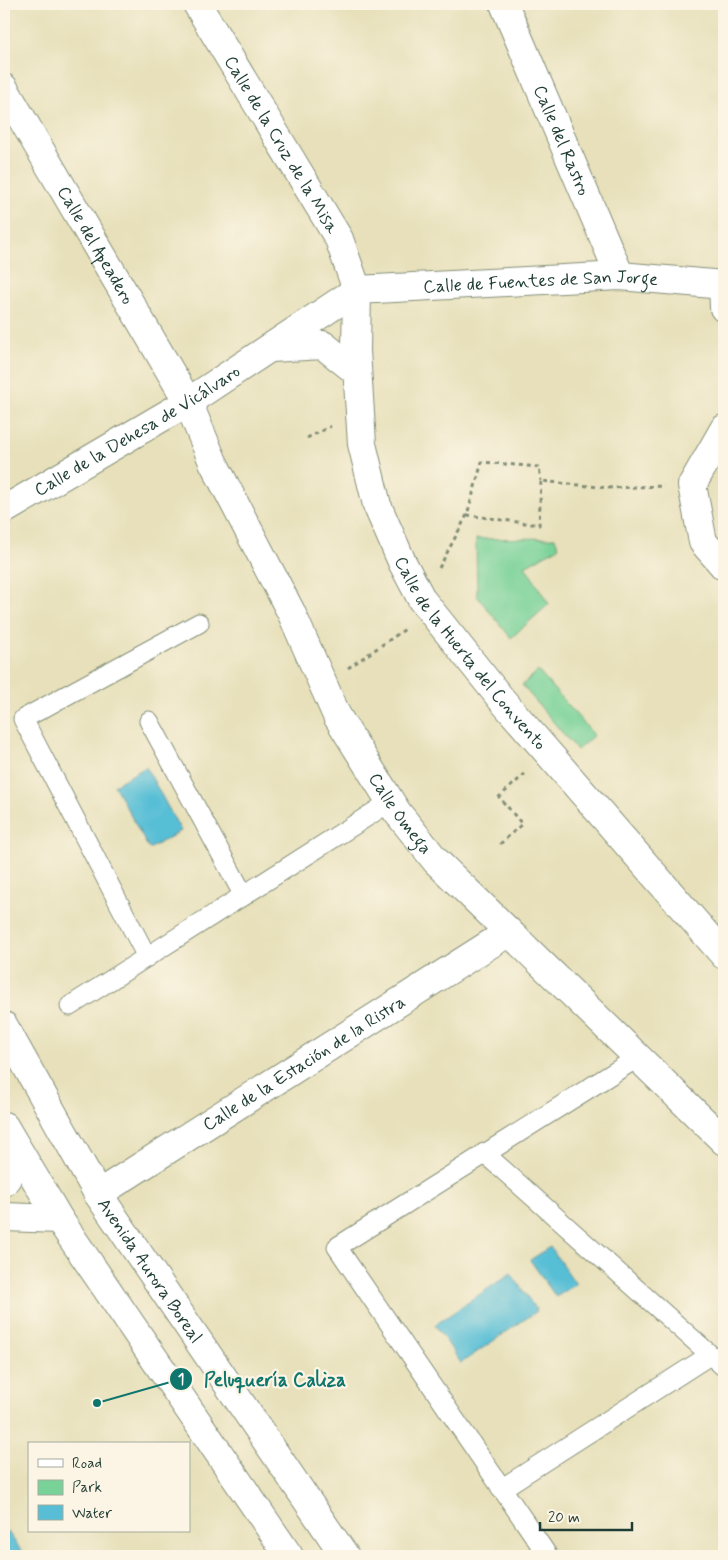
<svg xmlns="http://www.w3.org/2000/svg" width="728" height="1560" font-family="Mynerve,sans-serif">
	<style>
		.green { fill: #79d298; stroke: #4c8866 }
		.water { fill: #57bed5; stroke: #3b7e84 }
		.lines { fill: none; stroke-linecap: round; stroke-linejoin: round }
		.service-casing { stroke: #838e77; stroke-width: 21 }
		.pedestrian-casing { stroke: #838e77; stroke-width: 30 }
		.minor-casing { stroke: #838e77; stroke-width: 30 }
		.secondary-casing { stroke: #838e77; stroke-width: 30 }
		.path { stroke: #838e77; stroke-width: 3; stroke-dasharray: 4 4; stroke-linecap: butt }
		.service { stroke: #fff; stroke-width: 19 }
		.pedestrian { stroke: #fff; stroke-width: 28 }
		.minor { stroke: #fff; stroke-width: 28 }
		.secondary { stroke: #fff; stroke-width: 28 }
		.labels { text-anchor: middle; stroke-width: 4.5; stroke-linejoin: round; paint-order: stroke }
		.street-label { font-size: 18px; fill: #1f3d34; stroke: #fcf5e5 }
		.leader { fill: none; stroke: #0f766e; stroke-width: 2 }
		.callout-dot { fill: #0f766e; stroke: #fcf5e5; stroke-width: 2 }
		.mark-label { font-size: 15px; text-anchor: middle; font-weight: bold; fill: #fff }
		.callout-label { font-size: 19px; text-anchor: middle; font-weight: bold; fill: #0f766e; stroke: #fcf5e5; stroke-width: 4.5; stroke-linejoin: round; paint-order: stroke }
	</style>
	<rect width="100%" height="100%" fill="#fcf5e5"/>
	<filter id="ink" filterUnits="userSpaceOnUse"><feTurbulence type="fractalNoise" baseFrequency=".02" numOctaves="2"/><feDisplacementMap in="SourceGraphic" scale="10" xChannelSelector="R" yChannelSelector="G"/><feConvolveMatrix kernelMatrix="1 2 1 2 8 2 1 2 1" color-interpolation-filters="sRGB"/></filter>
	<filter id="wash" filterUnits="userSpaceOnUse"><feTurbulence type="fractalNoise" baseFrequency=".0096" numOctaves="4" result="noise"/><feDisplacementMap in="SourceGraphic" scale="20" xChannelSelector="R" yChannelSelector="G"/><feGaussianBlur stdDeviation="1.12" result="paint"/><feColorMatrix in="noise" values="0 0 0 0 0 0 0 0 0 0 0 0 0 0 0 0 0 1.4 0 .05"/><feComposite in="paint" operator="in"/></filter>
	<g filter="url(#wash)">
		<rect width="100%" height="100%" fill="#e7e0ba"/>
		<!-- green -->
		<g class="green">
			<polygon points="555,538 559,547 525,566 549,604 511,638 477,596 476,539"/>
			<polygon points="538,671 594,735 577,750 522,685"/>
		</g>
		<!-- water -->
		<g class="water">
			<polygon points="146,767 181,831 149,849 114,785"/>
			<polygon points="550,1247 576,1284 556,1297 530,1260"/>
			<polygon points="511,1273 537,1311 461,1363 435,1325"/>
			<polygon points="8,1532 25,1556 4,1556 4,1535"/>
		</g>
	</g>
	<g filter="url(#ink)">
		<g class="lines">
			<defs>
				<g id="service">
					<polyline points="149,721 244,896"/>
					<polyline points="147,957 23,719 199,623"/>
					<polyline points="70,1006 390,802"/>
					<polyline points="484,1153 724,1367"/>
					<polyline points="501,1489 710,1355"/>
					<polyline points="548,1556 337,1247 637,1058"/>
				</g>
				<g id="pedestrian">
					<path id="s1" d="M98,1194L509,932"/>
				</g>
				<g id="minor">
					<path id="s2" d="M197,4L339,239L357,290L356,351L362,444L377,505L402,562L422,600L502,700L724,955"/>
					<path id="s3" d="M504,4L620,276"/>
					<path id="s4" d="M4,88L188,402L213,462L291,612L337,716L397,812L436,861L724,1141"/>
					<polyline points="723,285 724,308"/>
					<path id="s5" d="M357,290L620,276L724,285"/>
					<polyline points="271,348 323,345 357,372"/>
					<polyline points="724,429 692,485 703,542 724,566"/>
					<path id="s6" d="M4,510L188,402L357,290"/>
					<polyline points="4,1182 7,1178 14,1145"/>
					<polyline points="4,1217 59,1219"/>
				</g>
				<g id="secondary">
					<path id="s7" d="M4,1026L98,1194L345,1556"/>
					<polyline points="4,1126 59,1219 289,1556"/>
				</g>
			</defs>
			<!-- service casing -->
			<use href="#service" class="service-casing"/>
			<!-- pedestrian casing -->
			<use href="#pedestrian" class="pedestrian-casing"/>
			<!-- minor casing -->
			<use href="#minor" class="minor-casing"/>
			<!-- secondary casing -->
			<use href="#secondary" class="secondary-casing"/>
			<!-- path -->
			<g class="path">
				<polyline points="307,438 331,426"/>
				<polyline points="467,515 539,525 541,481 608,488 664,486"/>
				<polyline points="439,568 467,515 482,462 539,467 541,481"/>
				<polyline points="348,668 407,628"/>
				<polyline points="500,844 522,824 499,797 527,772"/>
				<polyline points="718,1088 724,1082"/>
				<polyline points="721,1091 724,1094"/>
			</g>
			<!-- service -->
			<use href="#service" class="service"/>
			<!-- pedestrian -->
			<use href="#pedestrian" class="pedestrian"/>
			<!-- minor -->
			<use href="#minor" class="minor"/>
			<!-- secondary -->
			<use href="#secondary" class="secondary"/>
		</g>
	</g>
	<g class="labels">
		<!-- street labels -->
		<g class="street-label">
			<text dy="6" stroke="none"><textPath href="#s3" startOffset="148">Calle del Rastro</textPath></text>
			<text dy="6" stroke="none"><textPath href="#s2" startOffset="164">Calle de la Cruz de la Misa</textPath></text>
			<text dy="6" stroke="none"><textPath href="#s4" startOffset="182">Calle del Apeadero</textPath></text>
			<text dy="6" stroke="none"><textPath href="#s5" startOffset="184">Calle de Fuentes de San Jorge</textPath></text>
			<text dy="6" stroke="none"><textPath href="#s6" startOffset="155">Calle de la Dehesa de Vicálvaro</textPath></text>
			<text dy="6" stroke="none"><textPath href="#s2" startOffset="722">Calle de la Huerta del Convento</textPath></text>
			<text dy="6" stroke="none"><textPath href="#s4" startOffset="828">Calle Omega</textPath></text>
			<text dy="6" stroke="none"><textPath href="#s1" startOffset="244">Calle de la Estación de la Ristra</textPath></text>
			<text dy="6" stroke="none"><textPath href="#s7" startOffset="285">Avenida Aurora Boreal</textPath></text>
		</g>
	</g>
	<!-- callouts -->
	<path class="leader" d="M97 1403L181 1379"/>
	<g class="callout-dot">
		<circle cx="97" cy="1403" r="5"/>
		<circle cx="181" cy="1379" r="12"/>
	</g>
	<g class="mark-label">
		<text x="181" y="1384">1</text>
	</g>
	<g class="callout-label">
		<text x="275" y="1386">Peluquería Caliza</text>
	</g>
	<!-- margin -->
	<rect width="728" height="1560" fill="none" stroke="#fcf5e5" stroke-width="20"/>
	<!-- legend -->
	<rect x="28" y="1442" width="162" height="90" fill="#fcf5e5" stroke="#a4ab9e"/>
	<rect x="38" y="1459" width="25" height="8" fill="#ffffff" stroke="#a4ab9e"/>
	<text x="72" y="1468" font-size="15" fill="#1f3d34">Road</text>
	<rect x="38" y="1480" width="25" height="15" fill="#79d298" stroke="#a4ab9e"/>
	<text x="72" y="1492" font-size="15" fill="#1f3d34">Park</text>
	<rect x="38" y="1505" width="25" height="15" fill="#57bed5" stroke="#a4ab9e"/>
	<text x="72" y="1518" font-size="15" fill="#1f3d34">Water</text>
	<!-- scale -->
	<path d="M540 1522v8h92v-8" fill="none" stroke="#1f3d34" stroke-width="2.5"/>
	<text x="548" y="1522" font-size="15" fill="#1f3d34" stroke="#fcf5e5" stroke-width="4" paint-order="stroke">20 m</text>
</svg>
